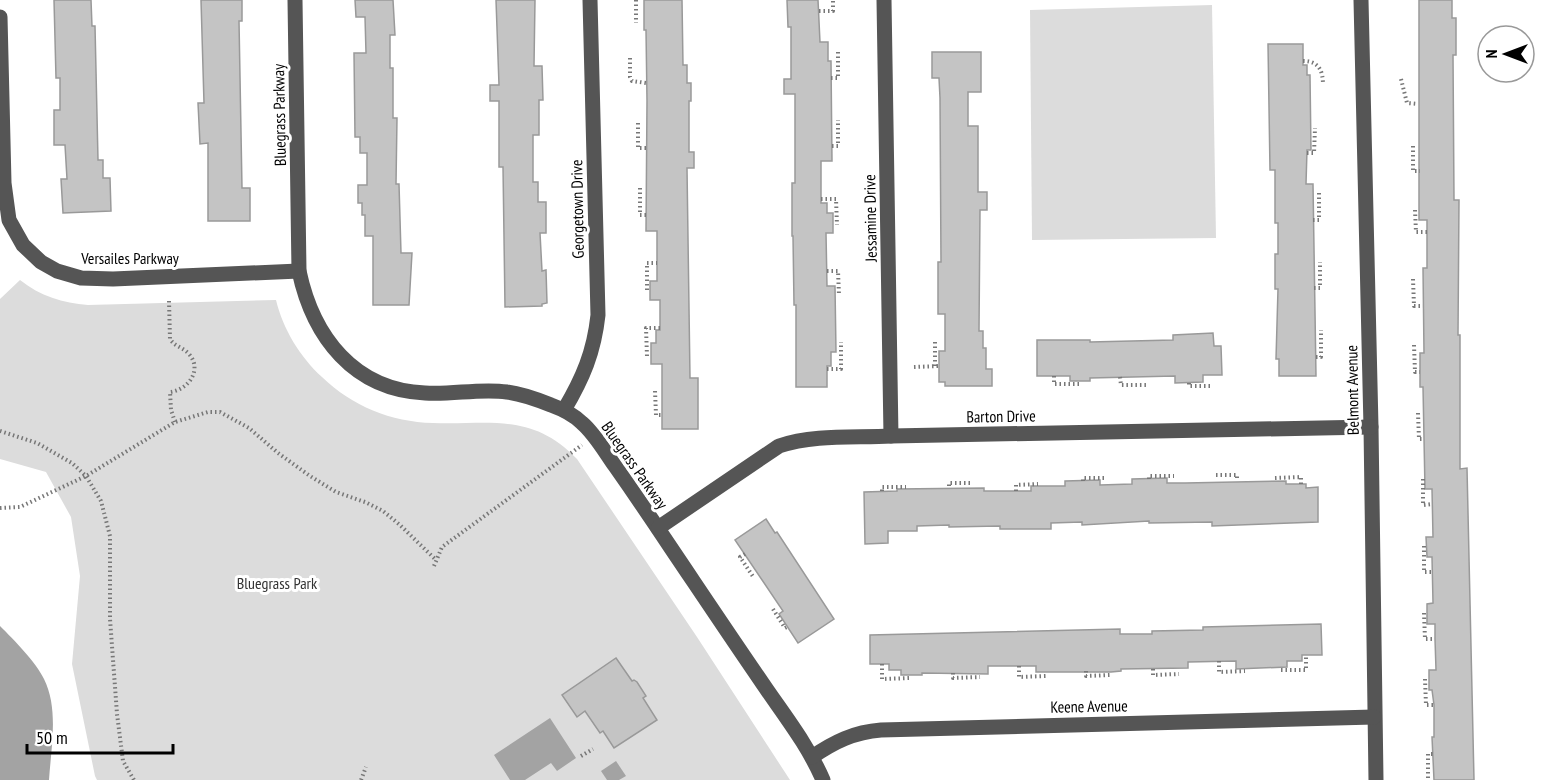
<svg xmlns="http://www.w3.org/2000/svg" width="1560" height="780" font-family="'PT Sans Narrow',sans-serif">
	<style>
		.green { fill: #dcdcdc }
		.water { fill: #a3a3a3 }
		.building { fill: #c4c4c4; stroke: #999; stroke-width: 1.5 }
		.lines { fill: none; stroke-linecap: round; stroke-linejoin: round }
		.path { stroke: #777; stroke-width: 4; stroke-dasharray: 1.5 3; stroke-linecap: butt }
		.minor { stroke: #555; stroke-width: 15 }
		.labels { text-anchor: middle; stroke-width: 6; stroke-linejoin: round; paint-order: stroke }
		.street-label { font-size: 16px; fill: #000; stroke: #fff }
		.park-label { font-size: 16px; fill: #333; stroke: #fff }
	</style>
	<rect width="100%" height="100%" fill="#fff"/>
	<!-- green -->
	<g class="green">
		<polygon points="1212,5 1216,238 1032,240 1030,10"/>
		<path d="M20,280C40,296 63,303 88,305L276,300C283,329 300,357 322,377C352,406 391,422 433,423C491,425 532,412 577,459L697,637L790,780H97L95,776L72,664L80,576L71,517L46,472L0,459V299Z"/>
	</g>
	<!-- water -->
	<g class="water">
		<path d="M0,626C14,640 36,662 44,679C59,709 51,748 49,780H0Z"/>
		<polygon points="550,718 576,758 557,771 551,763 525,780 510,780 494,755"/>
		<polygon points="616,761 626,776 619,780 607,780 601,771"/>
	</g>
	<!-- building -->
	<g class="building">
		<polygon points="54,0 91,0 92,26 95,26 98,160 103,160 103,178 110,178 111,211 63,213 61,179 67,179 65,145 54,145 54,110 60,110 60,78 56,78"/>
		<polygon points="201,0 242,0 242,21 239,21 242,188 250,188 250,221 208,221 208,143 200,144 198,103 204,103"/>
		<polygon points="355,0 393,0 395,35 390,35 390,68 393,68 393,118 397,118 396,184 399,184 401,253 412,253 409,305 373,305 373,236 365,236 365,215 362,215 362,203 358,203 358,185 367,185 367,153 360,153 360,137 355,137 354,53 366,53 365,17 356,17"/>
		<polygon points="496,0 535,0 534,66 542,66 543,100 539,100 539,135 533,135 533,182 538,182 538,202 546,202 546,233 540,233 542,271 546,270 547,303 542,304 542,306 505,307 503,167 499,167 499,101 490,101 490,85 499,85"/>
		<polygon points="644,0 682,0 683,65 687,65 687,83 691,83 691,101 689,101 689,152 694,152 694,168 687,168 690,378 698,378 698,429 662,429 662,364 651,364 651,343 656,343 656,330 660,330 660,300 650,300 650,281 657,281 657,231 646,231 647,101 646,30 644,30"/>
		<polygon points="787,0 818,0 820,42 828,42 828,61 831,61 832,161 821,161 821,203 827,203 827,213 833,213 833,233 826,233 827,286 835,286 836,352 831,352 831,366 827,366 827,387 796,387 796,305 794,305 793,236 792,236 792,183 795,183 795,94 784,94 784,79 791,79 791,27 788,27"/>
		<polygon points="1419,0 1452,0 1452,18 1456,18 1456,55 1453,55 1454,200 1459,200 1458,335 1460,335 1460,469 1467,468 1474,780 1434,780 1432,737 1434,737 1434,705 1432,690 1429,690 1429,670 1436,670 1435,639 1435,624 1427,624 1427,604 1433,603 1432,557 1427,557 1426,537 1433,537 1432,489 1425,489 1423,387 1420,387 1420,353 1424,353 1423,268 1427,268 1427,220 1419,220"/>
		<polygon points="1268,44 1303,44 1303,65 1307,65 1307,75 1310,75 1311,150 1307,150 1306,184 1313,184 1316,376 1279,376 1279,359 1276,359 1278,289 1275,289 1275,254 1278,254 1278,223 1275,223 1275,170 1270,170"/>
		<polygon points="932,52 981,52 981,92 968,92 968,126 978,126 978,192 987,192 987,210 980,210 979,331 983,331 983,348 986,348 986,369 992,369 992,386 945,386 945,382 939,382 939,351 945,351 945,314 938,314 938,262 941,262 940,98 939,78 932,78"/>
		<polygon points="1213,333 1214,346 1221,346 1222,375 1203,375 1203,382 1175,383 1175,376 1090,378 1090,381 1070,381 1070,376 1037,376 1037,340 1090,340 1090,342 1173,340 1173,335"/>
		<polygon points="1167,478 1167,483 1185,483 1286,481 1286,484 1306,484 1306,488 1318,487 1318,522 1212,526 1212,522 1149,523 1149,521 1082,525 1082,522 1051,523 1051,529 1000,529 1000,526 949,527 949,525 917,526 917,531 888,531 888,543 865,544 864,492 897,491 897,489 984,488 984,491 1031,491 1031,486 1065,486 1065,481 1100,480 1100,485 1132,484 1132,479"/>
		<polygon points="766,519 775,533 777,532 834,619 798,643 779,614 783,611 735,540"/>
		<polygon points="1321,624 1322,655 1302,655 1302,661 1287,661 1287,667 1236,669 1236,661 1188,662 1188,668 1121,669 1121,671 1111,672 1036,672 1036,666 988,666 988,674 922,673 922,675 901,675 901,670 889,670 889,664 870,664 870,635 1120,629 1120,634 1152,634 1152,631 1203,630 1203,627"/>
		<polygon points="616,658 632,681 634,680 637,682 646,696 643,698 657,720 614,748 603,731 600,733 585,711 577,717 562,695"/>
	</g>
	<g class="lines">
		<!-- path -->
		<g class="path">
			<polyline points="636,0 636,23"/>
			<polyline points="819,11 833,11 833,0"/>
			<polyline points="630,58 630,77 632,81 646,83"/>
			<path d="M1303,61C1319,61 1323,71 1323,85"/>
			<polyline points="831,78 838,78 838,52"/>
			<polyline points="1401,79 1407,103 1418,104"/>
			<polyline points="638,123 638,148 647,148"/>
			<polyline points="832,146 838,146 838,120"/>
			<polyline points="1413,146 1413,171 1420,171"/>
			<polyline points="1307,153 1314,153 1315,128"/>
			<polyline points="640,188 640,215 646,215"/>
			<polyline points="821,199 836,199 837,225"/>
			<polyline points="1415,210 1416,232 1427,232"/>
			<polyline points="1313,220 1319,220 1319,193"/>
			<polyline points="827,271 838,271 839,295"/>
			<polyline points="1413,279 1414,306 1423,306"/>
			<polyline points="1314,288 1320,288 1320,262"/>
			<polyline points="647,290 647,263 657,263"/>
			<path d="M169,301L170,339C175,347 183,347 189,354C203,370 188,390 170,392L171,410L175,422"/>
			<polyline points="935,342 935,366"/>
			<polyline points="1414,345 1415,372 1420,372"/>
			<polyline points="647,356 646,328 660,328"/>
			<polyline points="1316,357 1321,357 1321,330"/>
			<polyline points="914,367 939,366"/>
			<polyline points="827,369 841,369 841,342"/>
			<polyline points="1054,376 1054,384 1080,384"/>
			<polyline points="1120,377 1121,385 1148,385"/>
			<polyline points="1189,383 1189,386 1211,386"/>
			<polyline points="655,391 656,415 662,415"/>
			<polyline points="1418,413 1419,439 1423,439"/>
			<polyline points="0,431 37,443 72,463 86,476 101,501 110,536 110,619 117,714 123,761 134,780"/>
			<polyline points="1216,475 1237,475 1237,478"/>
			<polyline points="1275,478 1301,477 1301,484"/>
			<polyline points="1149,479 1149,476 1174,476"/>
			<polyline points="1423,479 1423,505 1432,504"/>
			<polyline points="1083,481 1083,478 1107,478"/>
			<polyline points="949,486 949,483 973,483"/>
			<polyline points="882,491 882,487 906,487"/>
			<polyline points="1016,491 1016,485 1038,484"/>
			<polyline points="0,508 20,507 86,476 175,422 208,412 220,412 249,428 278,453 310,476 336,492 365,502 383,511 400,525 435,559"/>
			<polyline points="1424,546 1424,572 1432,572"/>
			<polyline points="745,554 740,557 754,578"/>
			<polyline points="434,566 442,547 582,445"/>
			<polyline points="773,609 785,628 787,627"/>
			<polyline points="1424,613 1425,639 1435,639"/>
			<polyline points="1219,661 1219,672 1245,671"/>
			<polyline points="882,664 882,679 911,678"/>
			<polyline points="1019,666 1019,677 1046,676"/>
			<polyline points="1153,669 1153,675 1179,674"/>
			<polyline points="1281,670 1306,670 1306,655"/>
			<polyline points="1086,671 1086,676 1111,675"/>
			<polyline points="953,673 953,678 980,677"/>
			<polyline points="1425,679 1426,705 1434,705"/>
			<polyline points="581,756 593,749"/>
			<polyline points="1428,778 1428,754 1433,754"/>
			<polyline points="361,780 366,767"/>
		</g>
		<!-- minor -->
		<g class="minor">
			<path d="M295,0L299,271C313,337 354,390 425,393C452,395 480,388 507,392C523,394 536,399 551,405C562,409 573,414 582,423C595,434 605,452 615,466C634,493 653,521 671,548C702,594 732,639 763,684C784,715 808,745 823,780"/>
			<polyline points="884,0 891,436"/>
			<polyline points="1361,0 1371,427 1376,780"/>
			<polyline points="0,17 4,183 9,220 23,245 41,262 57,271 81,278 113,279 299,271"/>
			<path d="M564,410C583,378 594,352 598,315L590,0"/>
			<path d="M658,528L779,446C814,434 855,438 891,436L1371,427"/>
			<path d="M812,757C834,742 854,732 881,730L1374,717"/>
		</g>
	</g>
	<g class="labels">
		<!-- street labels -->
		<g class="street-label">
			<text transform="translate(279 115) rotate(-91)" y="6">Bluegrass Parkway</text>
			<text transform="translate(577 209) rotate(-91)" y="6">Georgetown Drive</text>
			<text transform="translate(870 218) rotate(-91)" y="6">Jessamine Drive</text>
			<text x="130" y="264">Versailes Parkway</text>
			<text transform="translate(1352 390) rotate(-91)" y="6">Belmont Avenue</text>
			<text transform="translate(1001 416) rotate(-1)" y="6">Barton Drive</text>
			<text transform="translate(635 465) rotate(55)" y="6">Bluegrass Parkway</text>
			<text transform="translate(1089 706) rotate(-1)" y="6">Keene Avenue</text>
		</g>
		<!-- park labels -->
		<g class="park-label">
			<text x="277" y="589">Bluegrass Park</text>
		</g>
	</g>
	<!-- north arrow -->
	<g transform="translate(1506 54) rotate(270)"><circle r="28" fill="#ffffff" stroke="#999999" stroke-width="1.5"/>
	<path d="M0-4.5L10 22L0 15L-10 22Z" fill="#000000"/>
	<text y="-9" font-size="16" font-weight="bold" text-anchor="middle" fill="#000000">N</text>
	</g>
	<!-- scale -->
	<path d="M27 744v9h146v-9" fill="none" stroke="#000000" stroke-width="3"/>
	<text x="36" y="744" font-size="18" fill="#000000" stroke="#ffffff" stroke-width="4.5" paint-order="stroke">50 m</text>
</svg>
